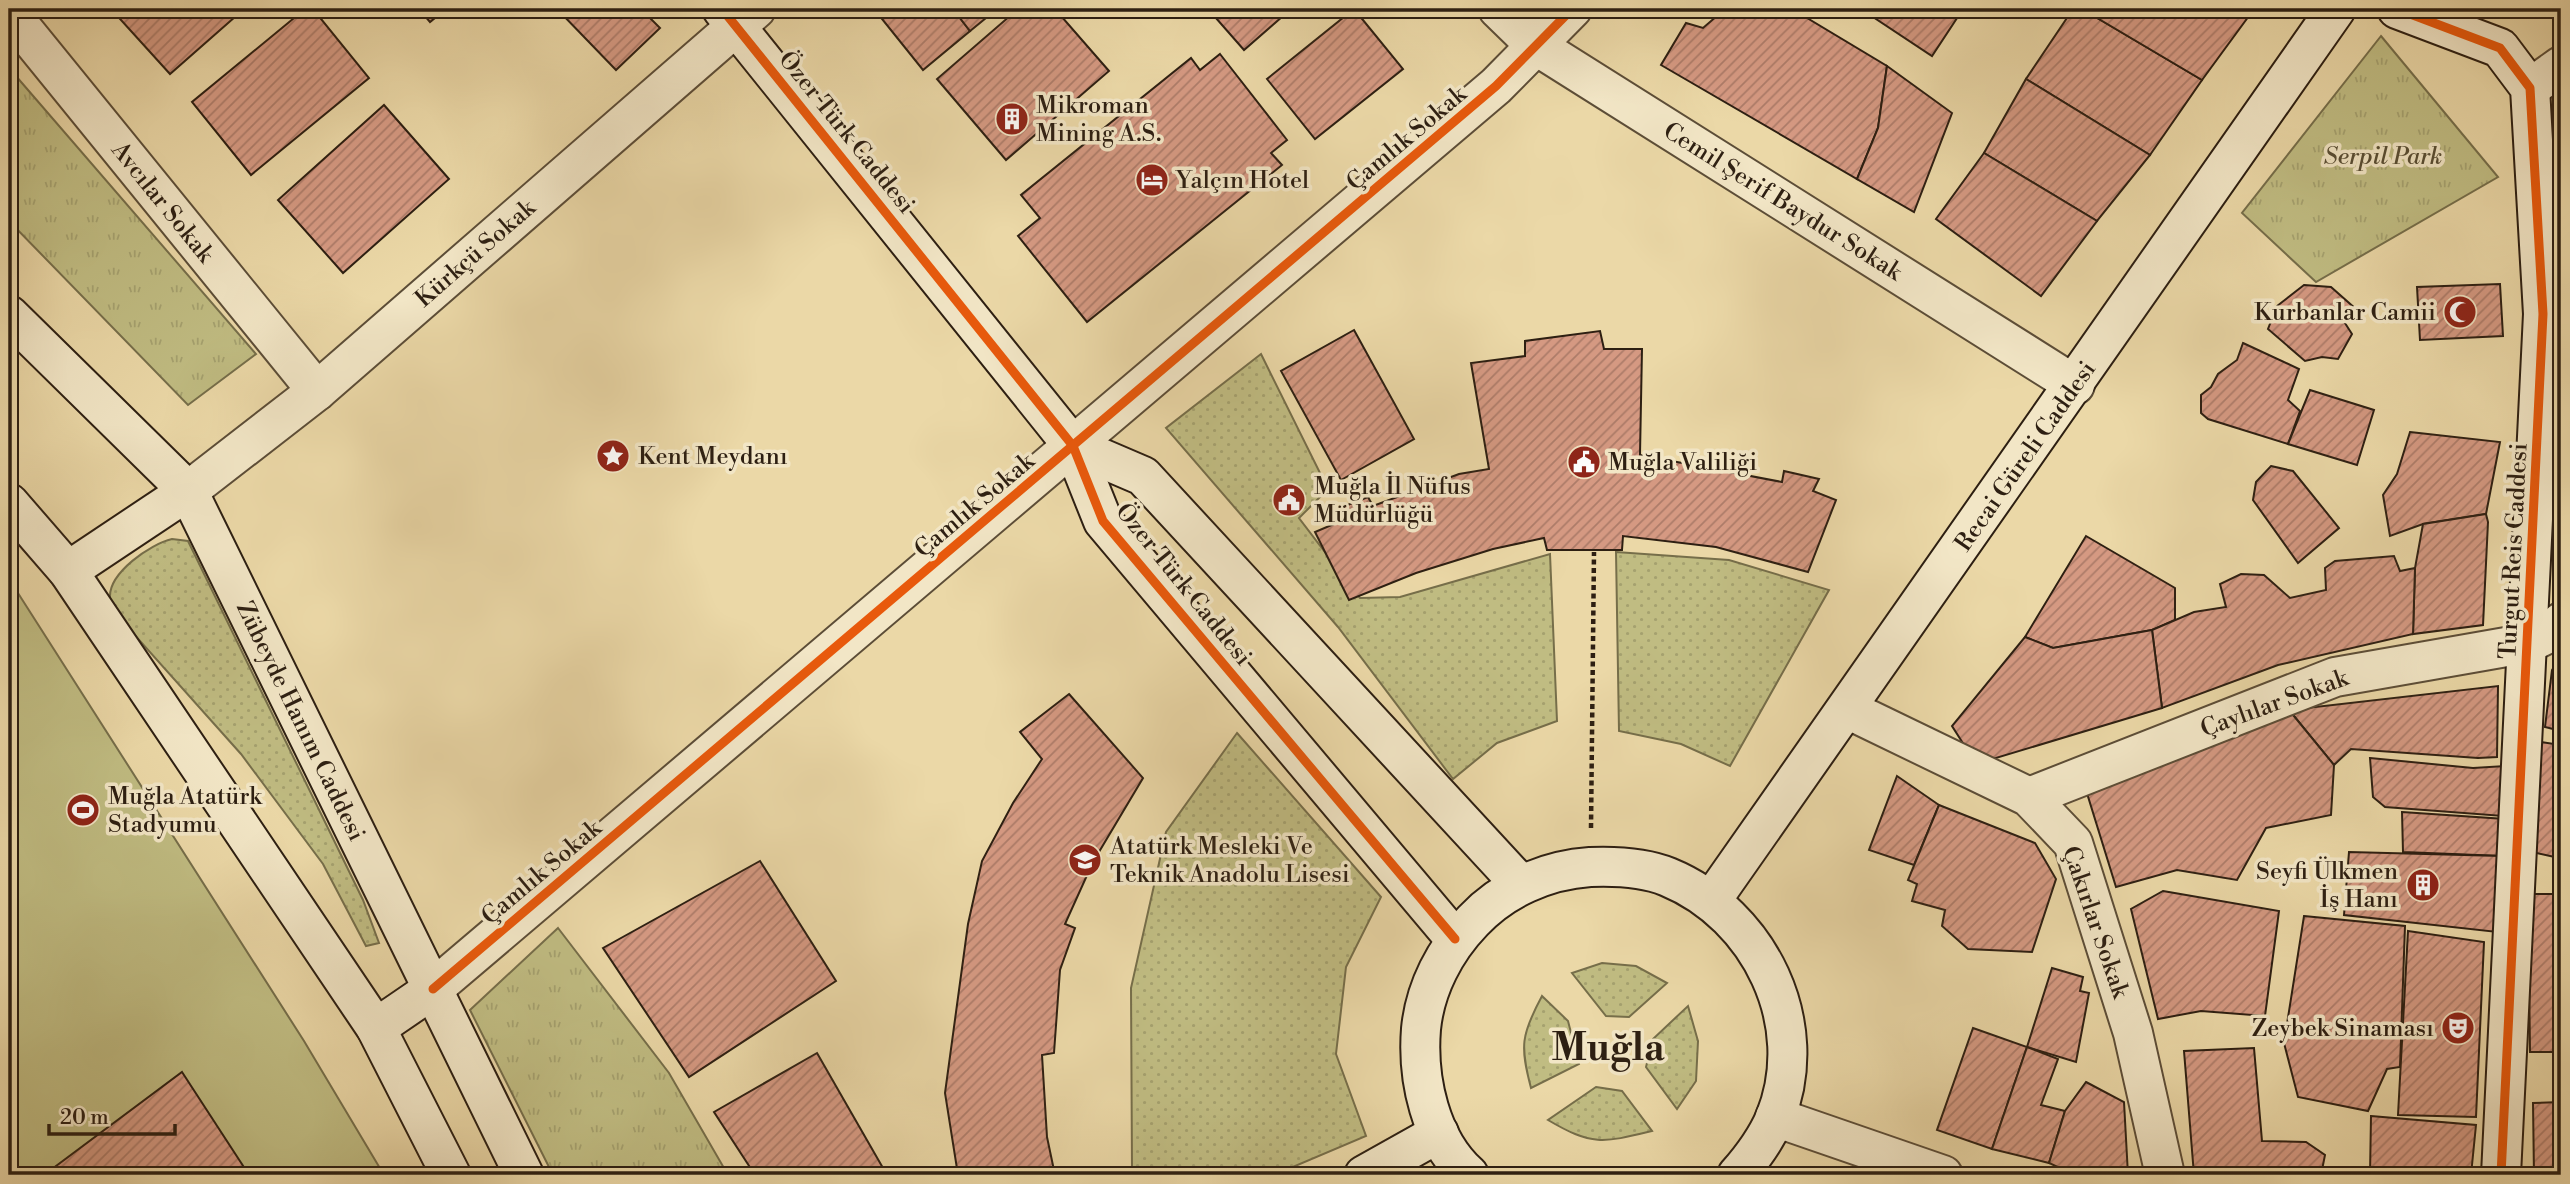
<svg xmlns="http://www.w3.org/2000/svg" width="2570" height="1184" font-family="'Libre Bodoni',serif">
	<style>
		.grass { fill: url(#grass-dots); stroke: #766e4a; stroke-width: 2 }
		.park { fill: url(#park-tufts); stroke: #766e4a; stroke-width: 2 }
		.garden { fill: #c0bc82; stroke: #766e4a; stroke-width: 2 }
		.building { fill: url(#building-hatch); stroke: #2d1f12; stroke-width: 2 }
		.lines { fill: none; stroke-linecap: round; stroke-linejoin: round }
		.street-casing { stroke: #5c4d37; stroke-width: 42 }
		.secondary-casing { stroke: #2d1f12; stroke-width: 42 }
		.path { stroke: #2d1f12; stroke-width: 4.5; stroke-dasharray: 5 3.5; stroke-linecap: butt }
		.street { stroke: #f2e6c6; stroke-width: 38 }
		.secondary { stroke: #f2e6c6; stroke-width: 38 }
		.cycleway-casing { stroke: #f2e6c6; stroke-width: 13 }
		.cycleway { stroke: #e8590c; stroke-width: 9 }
		.labels { text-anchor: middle; stroke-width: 7; stroke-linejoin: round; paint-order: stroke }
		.poi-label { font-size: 24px; fill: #2d1f12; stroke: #f2e6c6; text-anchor: start }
		.street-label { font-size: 24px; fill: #2d1f12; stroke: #f2e6c6 }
		.park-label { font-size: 24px; font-style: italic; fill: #594e34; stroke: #f2e6c6 }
		.town-label { font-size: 38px; font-weight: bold; fill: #2d1f12; stroke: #f2e6c6 }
	</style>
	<defs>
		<pattern id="grass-dots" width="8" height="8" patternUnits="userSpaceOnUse" patternTransform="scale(1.75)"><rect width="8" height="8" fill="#c0bc82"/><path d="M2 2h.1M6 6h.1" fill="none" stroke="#a5a16f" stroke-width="1.8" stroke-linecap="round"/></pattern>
		<pattern id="park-tufts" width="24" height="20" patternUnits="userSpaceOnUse" patternTransform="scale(1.75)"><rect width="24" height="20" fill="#c0bc82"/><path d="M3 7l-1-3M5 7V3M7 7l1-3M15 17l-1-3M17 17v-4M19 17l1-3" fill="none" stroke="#a5a16f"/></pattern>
		<pattern id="building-hatch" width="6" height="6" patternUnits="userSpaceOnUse" patternTransform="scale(1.75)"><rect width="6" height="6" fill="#d59982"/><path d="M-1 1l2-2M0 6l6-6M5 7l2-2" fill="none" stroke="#ad7c69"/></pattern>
	</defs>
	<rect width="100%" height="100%" fill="#ebd8a7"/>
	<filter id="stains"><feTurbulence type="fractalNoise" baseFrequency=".00286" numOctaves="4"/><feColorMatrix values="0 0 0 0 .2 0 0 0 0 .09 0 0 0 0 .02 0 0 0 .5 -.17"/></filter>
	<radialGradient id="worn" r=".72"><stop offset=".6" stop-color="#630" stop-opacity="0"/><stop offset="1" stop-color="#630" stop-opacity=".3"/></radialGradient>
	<!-- grass -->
	<g class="grass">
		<polygon points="1261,354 1328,489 1299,518 1360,598 1400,597 1550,554 1557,721 1497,743 1453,779 1338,627 1166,428"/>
		<path d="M172,539L188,541L363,900L379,943L366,946L323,864L241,754L123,622C119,615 110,605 110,597C109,573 150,544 172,539Z"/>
		<polygon points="1616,552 1729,560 1829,590 1730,766 1681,744 1619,731"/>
		<polygon points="1237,733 1381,897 1346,967 1336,1054 1366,1136 1274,1175 1135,1175 1132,1168 1131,988 1166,832"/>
		<polygon points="1602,963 1636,966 1667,983 1629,1017 1606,1016 1572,973"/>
		<path d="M1542,996L1568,1021L1579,1064L1531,1088C1520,1046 1521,1035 1542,996Z"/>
		<polygon points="1688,1006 1698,1041 1696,1081 1677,1109 1646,1067 1653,1039"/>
		<path d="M1596,1087L1622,1091L1652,1131C1603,1143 1592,1146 1548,1120Z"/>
	</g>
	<!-- park -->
	<g class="park">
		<polygon points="2381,36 2498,177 2316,282 2242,213"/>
		<polygon points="9,68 256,354 188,405 9,221"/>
		<polygon points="558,928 669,1073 728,1175 553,1175 470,1010"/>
	</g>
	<!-- garden -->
	<polygon class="garden" points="9,579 304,1041 384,1175 9,1175"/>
	<!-- building -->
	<g class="building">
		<polygon points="111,9 244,9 170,74"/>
		<polygon points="305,9 313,9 369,78 251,175 192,102"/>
		<polygon points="419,9 446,9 430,22"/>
		<polygon points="557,9 641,9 660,28 616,70"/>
		<polygon points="874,9 953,9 970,31 923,70"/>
		<polygon points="953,9 997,9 970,31"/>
		<polygon points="1018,9 1055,9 1109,71 1006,160 937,79"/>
		<polygon points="1208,9 1291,9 1244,50"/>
		<polygon points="1354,9 1403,69 1315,139 1267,79"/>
		<polygon points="1725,9 1792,9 1887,66 1878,128 1857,179 1661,65 1686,23 1703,28"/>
		<polygon points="1861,9 1963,9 1932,56"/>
		<polygon points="2073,9 2082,9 2202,80 2150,155 2026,79"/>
		<polygon points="2082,9 2254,9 2202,80"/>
		<polygon points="2493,9 2537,9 2525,15 2511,18 2498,14"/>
		<polygon points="1220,54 1287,140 1271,153 1282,165 1087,322 1018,236 1040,218 1021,195 1191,58 1200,70"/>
		<polygon points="1887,66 1952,113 1914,212 1857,179 1878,128"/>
		<polygon points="2026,79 2150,155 2097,221 1984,153"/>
		<polygon points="384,105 449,179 343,273 278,200"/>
		<polygon points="1984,153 2097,221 2041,296 1936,219"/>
		<polygon points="2500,284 2503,336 2420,340 2417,287"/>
		<polygon points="2304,285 2331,287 2357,310 2343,320 2352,334 2338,359 2322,357 2305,361 2268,329 2277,306"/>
		<polygon points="1354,330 1414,439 1341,480 1281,371"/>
		<polygon points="1600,331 1604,349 1642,349 1640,455 1782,482 1784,471 1819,479 1813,491 1836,500 1808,572 1716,547 1623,536 1622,550 1547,550 1544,538 1493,549 1416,573 1349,600 1315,532 1334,524 1327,513 1368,497 1373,506 1459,474 1489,469 1471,363 1525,356 1525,341"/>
		<polygon points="2243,343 2299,369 2288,400 2300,411 2288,444 2208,419 2201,413 2201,395 2211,387 2218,374 2237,360"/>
		<polygon points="2310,390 2374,410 2357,465 2288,444"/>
		<polygon points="2561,408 2561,509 2553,508"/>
		<polygon points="2410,432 2500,442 2486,514 2423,524 2390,536 2383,495 2397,474"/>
		<polygon points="2271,466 2293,471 2339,528 2298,563 2253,500 2256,482"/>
		<polygon points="2486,514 2488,522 2483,625 2413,634 2415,568 2423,524"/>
		<polygon points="2086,536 2175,588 2175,620 2152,630 2053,648 2025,637"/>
		<polygon points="2394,556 2400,571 2415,568 2413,634 2278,665 2162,708 2152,630 2194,612 2226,607 2220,584 2241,574 2264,575 2290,598 2326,590 2325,568 2335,561"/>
		<polygon points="2152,630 2162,708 1986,761 1966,748 1952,726 2025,637 2053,648"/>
		<polygon points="2561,656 2561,731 2545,727 2552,670"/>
		<polygon points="2498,686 2497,757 2478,758 2351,749 2334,765 2289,710"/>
		<polygon points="1069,694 1143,778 1093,862 1065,924 1075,928 1060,970 1054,1053 1042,1055 1047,1137 1055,1175 958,1175 945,1093 968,924 982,861 1013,803 1042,759 1020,732"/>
		<polygon points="2289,710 2334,765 2331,815 2266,828 2237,880 2177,870 2116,887 2086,790"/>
		<polygon points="2541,742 2561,745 2559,858 2528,851"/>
		<polygon points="2370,758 2473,768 2505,766 2503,816 2385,807 2373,797"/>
		<polygon points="1897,776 1939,805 1914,865 1869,850"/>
		<polygon points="1939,805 2035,843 2056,879 2032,952 1968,949 1942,926 1945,910 1912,901 1917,884 1908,880"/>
		<polygon points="2402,812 2505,819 2502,856 2403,852"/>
		<polygon points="2349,852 2502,856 2497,932 2344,915"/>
		<polygon points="760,861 836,981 689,1077 603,948"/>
		<polygon points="2163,891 2279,911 2265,1016 2201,1011 2158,1019 2131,909"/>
		<polygon points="2528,894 2561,894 2561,1052 2530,1052"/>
		<polygon points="2304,916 2405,926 2400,1067 2387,1069 2368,1111 2298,1097 2284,1043"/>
		<polygon points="2408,931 2484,942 2476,1117 2398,1115"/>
		<polygon points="2052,968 2083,977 2080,991 2089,993 2076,1062 2027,1047"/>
		<polygon points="1973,1028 2027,1047 1992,1149 1937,1130"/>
		<polygon points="2027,1047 2058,1059 2041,1105 2065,1111 2049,1163 1992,1149"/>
		<polygon points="2254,1048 2262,1141 2306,1142 2325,1155 2321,1175 2194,1175 2184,1051"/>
		<polygon points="817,1053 887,1175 755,1175 714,1112"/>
		<polygon points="182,1072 249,1175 44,1175"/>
		<polygon points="2086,1082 2124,1102 2128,1175 2075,1175 2049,1163 2065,1111"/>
		<polygon points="2561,1102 2561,1175 2534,1175 2533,1103"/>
		<polygon points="2371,1116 2476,1125 2471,1175 2370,1175"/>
	</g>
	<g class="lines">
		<defs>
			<g id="street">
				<polyline points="1498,9 1535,45 2075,385"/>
				<polyline points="9,12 317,391"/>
				<polyline points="2530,88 2561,66"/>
				<polyline points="188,491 317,391 756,9"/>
				<polyline points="1847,709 2029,797 2073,843 2133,1033 2165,1175"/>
				<polyline points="2029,797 2335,677 2529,643 2553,631 2561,622"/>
				<polyline points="433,989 1496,86 1572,9"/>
				<polyline points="1775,1117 1943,1175"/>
			</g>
			<g id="secondary">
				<polyline points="722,9 1073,446 1103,521 1455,939"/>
				<polyline points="2397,9 2500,48 2530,88 2543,314 2501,1175"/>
				<polyline points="9,315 188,491 524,1175"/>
				<polyline points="1073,446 1143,476 1521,885"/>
				<polyline points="9,503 68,571 376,1028 451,1175"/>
				<polyline points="68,571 188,491"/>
				<polyline points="1711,901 2336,9"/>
				<polyline points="376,1028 433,989"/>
				<polyline points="1364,1175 1439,1133"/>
				<path d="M1469,1175C1430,1140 1417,1079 1421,1029C1425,988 1445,950 1473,921C1503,889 1546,870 1590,867C1616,866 1644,867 1668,877C1760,915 1813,1024 1775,1118C1766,1139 1752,1158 1737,1175"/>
			</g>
		</defs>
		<!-- street casing -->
		<use href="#street" class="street-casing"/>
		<!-- secondary casing -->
		<use href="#secondary" class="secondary-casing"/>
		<!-- path -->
		<polyline class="path" points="1591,828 1594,552"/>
		<!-- street -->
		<use href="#street" class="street"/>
		<!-- secondary -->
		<use href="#secondary" class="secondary"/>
		<defs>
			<g id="cycleway">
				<polyline points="722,9 1073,446 1103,521 1455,939"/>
				<polyline points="2397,9 2500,48 2530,88 2543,314 2501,1175"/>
				<polyline points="433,989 1496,86 1572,9"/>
			</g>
		</defs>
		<!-- cycleway casing -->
		<use href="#cycleway" class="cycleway-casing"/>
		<!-- cycleway -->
		<use href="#cycleway" class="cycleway"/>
	</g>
	<!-- icons -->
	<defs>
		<symbol id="building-disc" viewBox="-11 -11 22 22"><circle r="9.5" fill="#8f2418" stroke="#f2e6c6"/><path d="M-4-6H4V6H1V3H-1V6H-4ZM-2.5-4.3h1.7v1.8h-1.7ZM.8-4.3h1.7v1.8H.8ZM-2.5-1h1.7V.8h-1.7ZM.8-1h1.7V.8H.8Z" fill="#fff"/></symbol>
		<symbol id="hotel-disc" viewBox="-11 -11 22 22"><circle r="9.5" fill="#8f2418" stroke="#f2e6c6"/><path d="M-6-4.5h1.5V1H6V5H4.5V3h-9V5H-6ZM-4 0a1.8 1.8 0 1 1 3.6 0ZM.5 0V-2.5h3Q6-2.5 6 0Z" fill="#fff"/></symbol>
		<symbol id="mosque-disc" viewBox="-11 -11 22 22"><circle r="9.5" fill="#8f2418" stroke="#f2e6c6"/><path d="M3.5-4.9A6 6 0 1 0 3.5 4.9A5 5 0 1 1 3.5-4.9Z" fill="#fff"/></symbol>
		<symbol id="sight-disc" viewBox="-11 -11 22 22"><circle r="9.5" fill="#8f2418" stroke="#f2e6c6"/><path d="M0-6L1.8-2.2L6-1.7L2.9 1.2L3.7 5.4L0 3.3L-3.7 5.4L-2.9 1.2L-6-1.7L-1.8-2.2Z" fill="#fff"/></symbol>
		<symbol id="civic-disc" viewBox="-11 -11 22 22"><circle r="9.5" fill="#8f2418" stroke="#f2e6c6"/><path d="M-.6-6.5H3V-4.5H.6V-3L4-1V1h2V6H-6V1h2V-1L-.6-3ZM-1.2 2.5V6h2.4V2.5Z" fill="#fff"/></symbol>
		<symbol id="stadium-disc" viewBox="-11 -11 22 22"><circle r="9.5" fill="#8f2418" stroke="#f2e6c6"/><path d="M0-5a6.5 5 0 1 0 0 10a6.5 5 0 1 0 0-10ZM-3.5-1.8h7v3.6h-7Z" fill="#fff"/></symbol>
		<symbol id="school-disc" viewBox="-11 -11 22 22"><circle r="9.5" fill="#8f2418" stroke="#f2e6c6"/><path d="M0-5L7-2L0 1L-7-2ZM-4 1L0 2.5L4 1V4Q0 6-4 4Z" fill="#fff"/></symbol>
		<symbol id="theatre-disc" viewBox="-11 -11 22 22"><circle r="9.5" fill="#8f2418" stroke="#f2e6c6"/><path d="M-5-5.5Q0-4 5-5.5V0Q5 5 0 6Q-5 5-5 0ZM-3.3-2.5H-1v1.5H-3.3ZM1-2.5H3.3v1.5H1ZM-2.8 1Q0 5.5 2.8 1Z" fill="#fff"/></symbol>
	</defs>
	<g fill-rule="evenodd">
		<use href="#building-disc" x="993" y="100" width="38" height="38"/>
		<use href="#hotel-disc" x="1133" y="161" width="38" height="38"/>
		<use href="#mosque-disc" x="2441" y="293" width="38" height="38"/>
		<use href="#sight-disc" x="594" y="437" width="38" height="38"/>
		<use href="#civic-disc" x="1565" y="443" width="38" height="38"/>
		<use href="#civic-disc" x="1270" y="481" width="38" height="38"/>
		<use href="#stadium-disc" x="64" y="791" width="38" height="38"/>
		<use href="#school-disc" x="1066" y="841" width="38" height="38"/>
		<use href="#building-disc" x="2404" y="866" width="38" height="38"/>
		<use href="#theatre-disc" x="2439" y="1009" width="38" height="38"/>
	</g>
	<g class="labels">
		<!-- poi labels -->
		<g class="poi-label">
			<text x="1036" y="113">Mikroman<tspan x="1036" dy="28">Mining A.S.</tspan></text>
			<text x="1176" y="188">Yalçın Hotel</text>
			<text x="2436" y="320" text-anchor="end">Kurbanlar Camii</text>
			<text x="638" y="464">Kent Meydanı</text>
			<text x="1608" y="470">Muğla Valiliği</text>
			<text x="1314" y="494">Muğla İl Nüfus<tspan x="1314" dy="28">Müdürlüğü</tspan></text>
			<text x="108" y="804">Muğla Atatürk<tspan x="108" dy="28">Stadyumu</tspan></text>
			<text x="1110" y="854">Atatürk Mesleki Ve<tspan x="1110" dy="28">Teknik Anadolu Lisesi</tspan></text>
			<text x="2398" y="879" text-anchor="end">Seyfi Ülkmen<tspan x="2398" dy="28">İş Hanı</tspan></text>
			<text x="2434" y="1036" text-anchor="end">Zeybek Sinaması</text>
		</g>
		<!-- street labels -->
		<g class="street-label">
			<text transform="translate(847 132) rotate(51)" y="8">Özer Türk Caddesi</text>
			<text transform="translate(1406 138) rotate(-40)" y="8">Çamlık Sokak</text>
			<text transform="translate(1783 201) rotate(32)" y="8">Cemil Şerif Baydur Sokak</text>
			<text transform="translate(163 202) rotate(51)" y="8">Avcılar Sokak</text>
			<text transform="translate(475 253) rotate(-41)" y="8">Kürkçü Sokak</text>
			<text transform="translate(2025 456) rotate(-55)" y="8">Recai Güreli Caddesi</text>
			<text transform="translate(974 505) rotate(-40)" y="8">Çamlık Sokak</text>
			<text transform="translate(2513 551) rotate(-87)" y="8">Turgut Reis Caddesi</text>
			<text transform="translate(1184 584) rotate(51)" y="8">Özer Türk Caddesi</text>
			<text transform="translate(2274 703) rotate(-20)" y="8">Çaylılar Sokak</text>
			<text transform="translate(301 721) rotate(64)" y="8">Zübeyde Hanım Caddesi</text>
			<text transform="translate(541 872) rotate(-40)" y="8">Çamlık Sokak</text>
			<text transform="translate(2096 922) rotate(71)" y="8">Çakırlar Sokak</text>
		</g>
		<!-- park labels -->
		<g class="park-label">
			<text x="2383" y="164">Serpil Park</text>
		</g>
		<!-- town labels -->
		<g class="town-label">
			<text x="1608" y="1060">Muğla</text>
		</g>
	</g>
	<!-- margin -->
	<rect width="2570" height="1184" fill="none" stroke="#ebd8a7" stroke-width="35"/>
	<rect x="10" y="10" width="2549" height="1163" fill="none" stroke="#2d1f12" stroke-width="3.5"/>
	<rect x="18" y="18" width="2535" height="1149" fill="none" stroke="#2d1f12" stroke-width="2"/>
	<!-- scale -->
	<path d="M49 1124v10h126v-10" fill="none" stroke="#2d1f12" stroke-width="3.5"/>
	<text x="60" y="1124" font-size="21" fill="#2d1f12" stroke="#f2e6c6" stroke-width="5" paint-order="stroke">20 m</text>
	<rect width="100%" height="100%" filter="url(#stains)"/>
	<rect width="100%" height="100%" fill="url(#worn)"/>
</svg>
